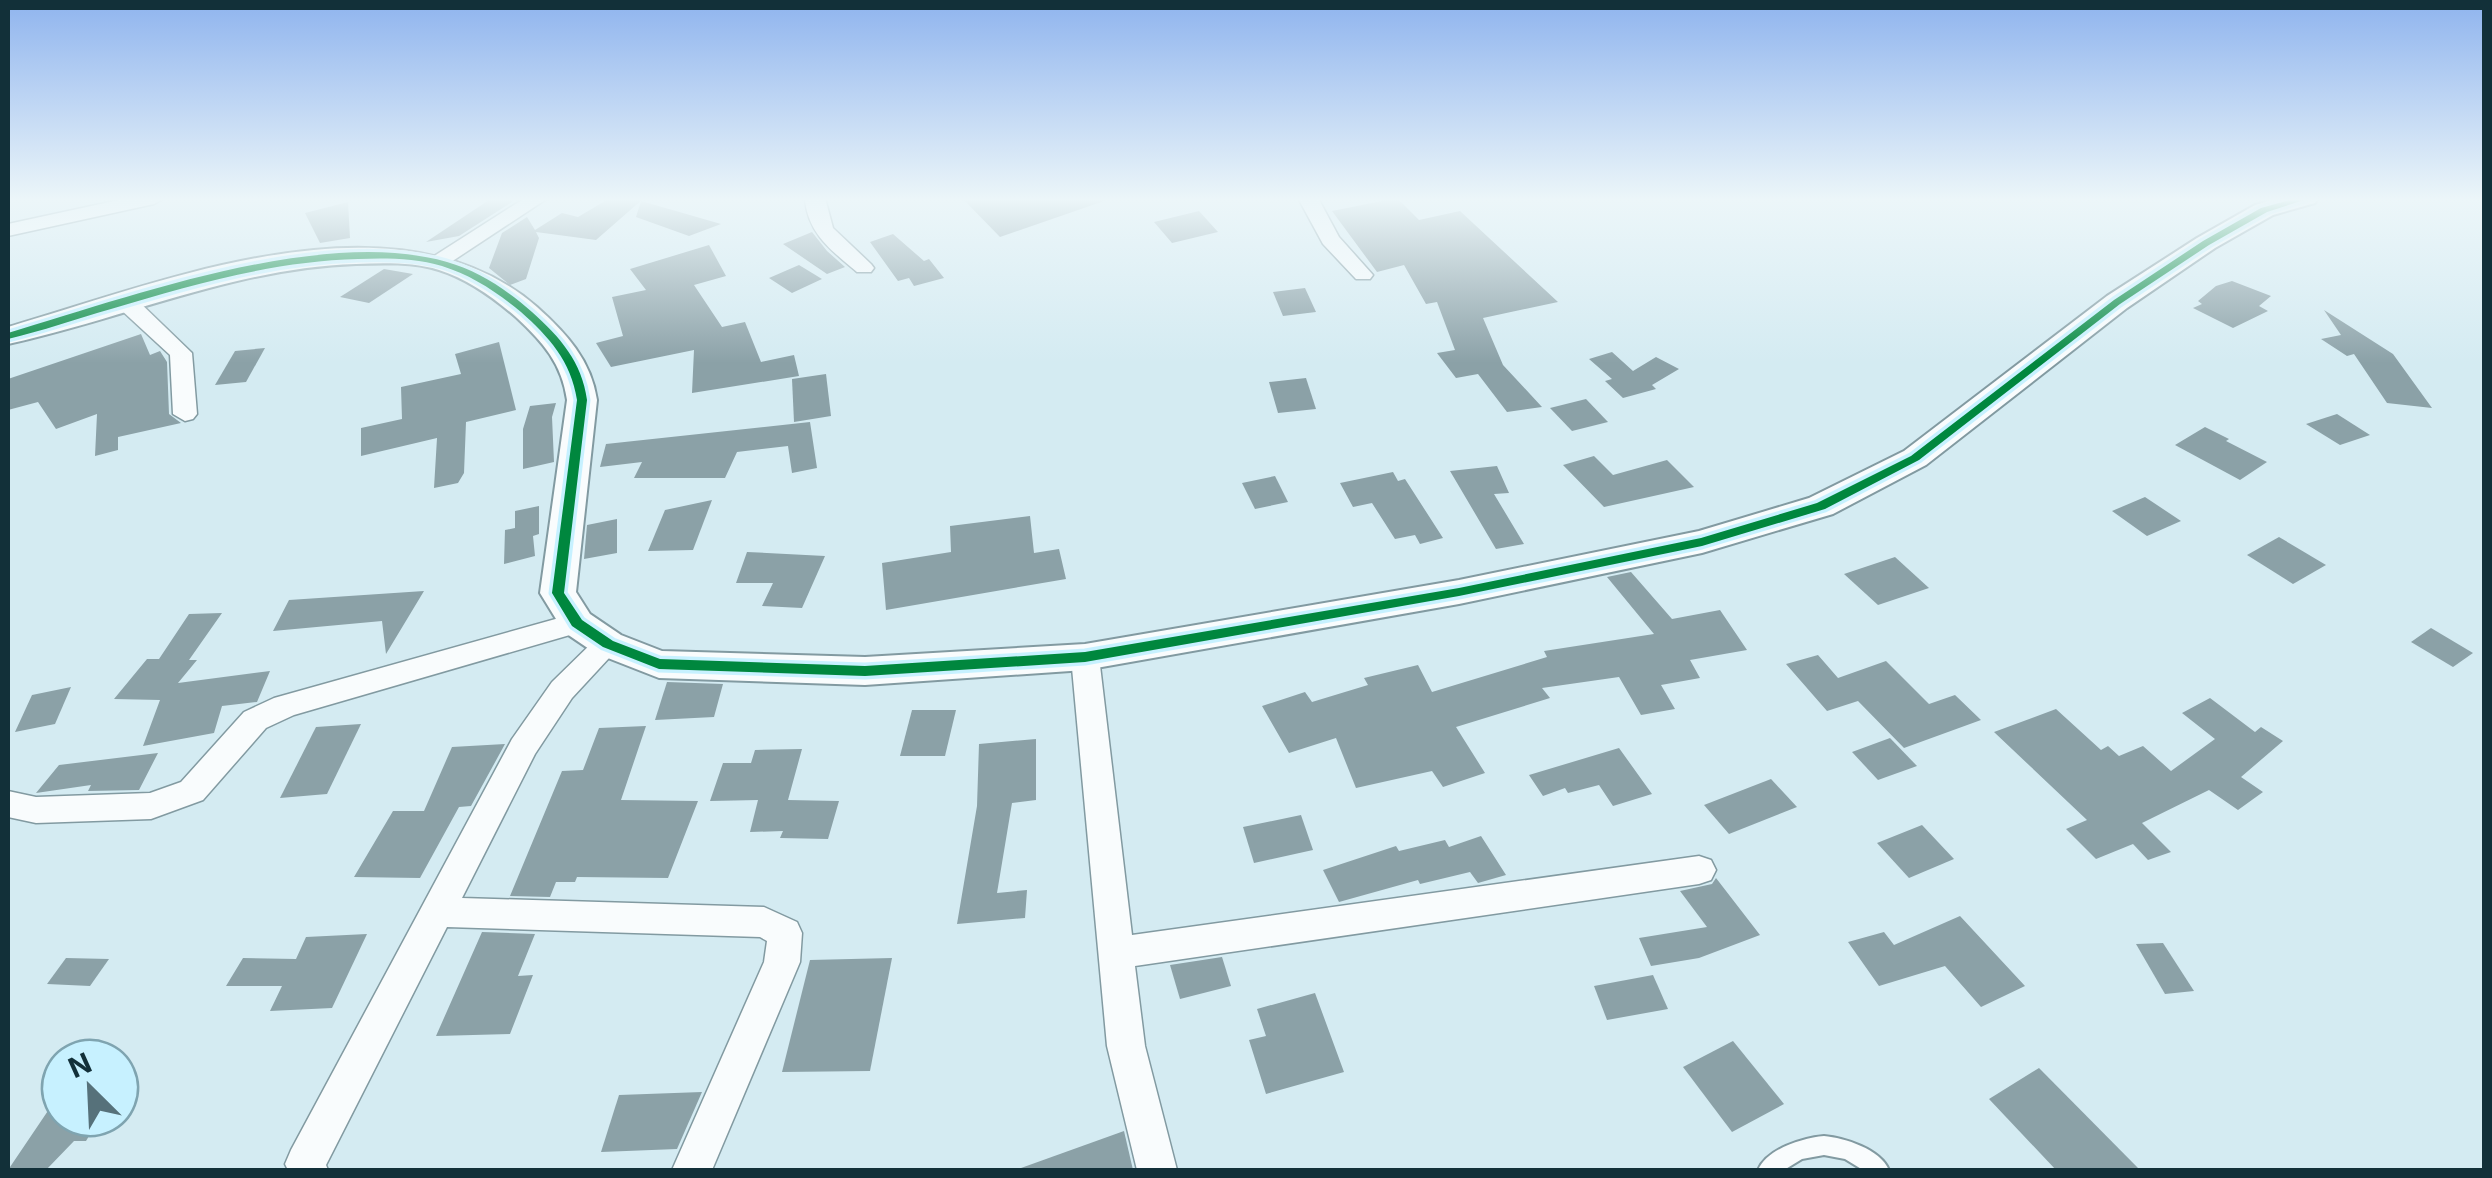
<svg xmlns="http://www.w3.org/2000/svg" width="2492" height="1178" font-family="Inter,sans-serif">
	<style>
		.building { fill: #8ba1a7 }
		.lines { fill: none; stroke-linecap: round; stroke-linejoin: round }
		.service-casing { stroke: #829aa1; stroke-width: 4 }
		.minor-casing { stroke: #829aa1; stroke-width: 3 }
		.tertiary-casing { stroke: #829aa1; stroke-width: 4 }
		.service { fill: #f9fcfd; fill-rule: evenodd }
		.minor { fill: #f9fcfd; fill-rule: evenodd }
		.tertiary { fill: #f9fcfd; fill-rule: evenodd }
		.cycleway-casing { stroke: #c7f1ff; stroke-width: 7 }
		.cycleway { fill: #00873e; fill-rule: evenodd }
	</style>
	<rect width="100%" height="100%" fill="#d4ebf2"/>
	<!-- building -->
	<g class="building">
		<polygon points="492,198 508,198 512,202 459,236 426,242"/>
		<polygon points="610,198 644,198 596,240 536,232 539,238 526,279 510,285 489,268 502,233 527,217 535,230 562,213 578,217"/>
		<polygon points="962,198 1104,198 1104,201 1000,237"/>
		<polygon points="1397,198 1419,220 1460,211 1558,302 1483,318 1503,365 1542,407 1507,412 1478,374 1456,378 1437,353 1455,350 1437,302 1426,304 1404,265 1377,272 1332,211"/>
		<polygon points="641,201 721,224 689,236 636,217"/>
		<polygon points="348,202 350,238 320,243 305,213"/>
		<polygon points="1199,211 1218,232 1172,243 1154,222"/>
		<polygon points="812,232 827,251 845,267 827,274 783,244"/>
		<polygon points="893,234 924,261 929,259 944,278 914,286 909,278 898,281 870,242"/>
		<polygon points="709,245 726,276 694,285 722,327 745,322 761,362 794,355 799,376 692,393 694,350 611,367 596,343 623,336 612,297 646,290 630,269"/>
		<polygon points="799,265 822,279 792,293 769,278"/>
		<polygon points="384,269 413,274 369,303 340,297"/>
		<polygon points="2232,281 2271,296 2259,306 2268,311 2233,328 2193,308 2202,304 2198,301 2216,286"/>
		<polygon points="1305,288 1316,312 1283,316 1273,292"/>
		<polygon points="2324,310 2393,354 2432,408 2387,403 2354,354 2347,356 2321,339 2341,335"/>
		<polygon points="141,334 150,355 160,351 167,362 169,414 181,423 118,437 118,450 95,456 97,414 56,429 38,402 8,410 8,379"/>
		<polygon points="499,342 516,410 466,422 464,473 458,483 434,488 437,438 361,456 361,428 402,419 401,387 461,374 455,354"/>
		<polygon points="265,348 246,382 215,385 235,351"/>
		<polygon points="1612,352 1633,371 1656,357 1679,369 1652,385 1656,389 1623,398 1605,381 1612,379 1589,359"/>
		<polygon points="826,374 831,416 794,422 792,379"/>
		<polygon points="1306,378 1316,409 1278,413 1269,382"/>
		<polygon points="1586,399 1608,422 1572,431 1550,408"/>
		<polygon points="556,403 552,417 554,462 523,469 523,429 530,406"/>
		<polygon points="2337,414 2370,435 2340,445 2306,424"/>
		<polygon points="810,422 817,468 792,473 788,446 737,452 725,478 634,478 642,462 600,467 606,444"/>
		<polygon points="2205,427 2229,439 2226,441 2267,462 2240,480 2175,445"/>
		<polygon points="1594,456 1613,475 1667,460 1694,487 1604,507 1563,465"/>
		<polygon points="1497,466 1509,493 1494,494 1524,544 1496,549 1450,471"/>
		<polygon points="1393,472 1398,481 1405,479 1443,538 1420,544 1415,535 1395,539 1372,503 1353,507 1340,483"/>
		<polygon points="1275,476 1288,502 1255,509 1242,483"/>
		<polygon points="2145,497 2181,521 2147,536 2112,511"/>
		<polygon points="712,500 693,550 648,551 665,510"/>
		<polygon points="539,506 539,534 533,536 535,556 504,564 505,530 515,528 515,511"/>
		<polygon points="1030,516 1034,553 1059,549 1066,579 886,610 882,563 951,552 950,526"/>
		<polygon points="617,519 617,553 584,559 587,525"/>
		<polygon points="2279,537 2326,565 2293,584 2247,555"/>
		<polygon points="747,552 825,556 802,608 762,606 773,583 736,583"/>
		<polygon points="1895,557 1929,588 1878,605 1844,574"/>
		<polygon points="1631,572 1672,619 1720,610 1747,650 1690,660 1700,678 1661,685 1675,709 1641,715 1619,677 1542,688 1550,698 1456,727 1485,773 1443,787 1432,771 1356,788 1336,738 1289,753 1262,706 1305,692 1312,702 1368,685 1364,678 1418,665 1432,692 1547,657 1544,651 1654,634 1607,577"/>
		<polygon points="424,591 386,654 382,621 273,631 289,600"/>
		<polygon points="222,613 189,660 197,660 178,683 270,671 257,702 222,706 214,733 143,746 160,700 114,699 147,659 159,659 189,614"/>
		<polygon points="2431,628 2473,653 2453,667 2411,642"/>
		<polygon points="1818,655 1838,678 1886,661 1929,704 1955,695 1981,720 1904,748 1858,701 1827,711 1786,664"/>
		<polygon points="667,682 723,684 714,717 655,720"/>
		<polygon points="71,687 55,724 15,732 32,695"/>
		<polygon points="2210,698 2255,732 2261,727 2283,741 2241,777 2263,792 2238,810 2209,790 2142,823 2171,852 2148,860 2133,844 2096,859 2066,829 2087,820 1994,732 2056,709 2101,750 2108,746 2119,756 2143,746 2171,771 2215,739 2182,713"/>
		<polygon points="912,710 956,710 945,756 900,756"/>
		<polygon points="361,724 327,794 280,798 316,727"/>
		<polygon points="646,726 621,800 698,801 668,878 577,877 575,882 556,882 550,897 510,896 562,771 583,770 599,728"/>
		<polygon points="1890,738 1917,766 1878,780 1852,752"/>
		<polygon points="1036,739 1036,800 1012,803 997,893 1027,890 1025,918 957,924 977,806 979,744"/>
		<polygon points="505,744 471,806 459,807 420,878 354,877 393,811 424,811 452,747"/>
		<polygon points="1619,748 1652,794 1613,806 1599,785 1568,793 1565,788 1543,796 1529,775"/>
		<polygon points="802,749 788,800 839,801 828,839 780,838 783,831 750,832 758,800 710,801 723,763 751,763 755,750"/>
		<polygon points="158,753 139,790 88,791 91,785 36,793 59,765"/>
		<polygon points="1771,779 1797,807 1729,834 1704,805"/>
		<polygon points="1301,815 1313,850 1254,863 1243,827"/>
		<polygon points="1922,825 1954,859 1909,878 1877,843"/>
		<polygon points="1481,836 1506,875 1478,883 1470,872 1420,884 1418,880 1339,902 1323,870 1396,846 1399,851 1445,840 1449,847"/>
		<polygon points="1716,878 1760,935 1699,958 1651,966 1639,938 1707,927 1680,891 1712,884"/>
		<polygon points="1960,916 2025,986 1981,1007 1945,966 1879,986 1848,942 1884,932 1894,945"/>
		<polygon points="482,932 535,934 518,976 533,975 510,1034 436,1036"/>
		<polygon points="367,934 332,1008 270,1011 282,986 226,986 243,958 296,959 306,937"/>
		<polygon points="2163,943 2194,991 2165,994 2136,944"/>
		<polygon points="1222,957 1231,986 1180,999 1170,965"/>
		<polygon points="66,958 109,959 90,986 47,984"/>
		<polygon points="892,958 870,1071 782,1072 810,960"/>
		<polygon points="1653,975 1668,1009 1607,1020 1594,986"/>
		<polygon points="1315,993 1344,1072 1266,1094 1249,1040 1266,1036 1257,1009"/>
		<polygon points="1733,1041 1784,1104 1732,1132 1683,1067"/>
		<polygon points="2039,1068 2140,1170 2056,1170 1989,1099"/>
		<polygon points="702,1092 677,1149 601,1152 619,1095"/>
		<polygon points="60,1093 60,1118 100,1118 86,1141 74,1141 46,1170 8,1170"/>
		<polygon points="1124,1131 1133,1170 1021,1170 1021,1168"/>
	</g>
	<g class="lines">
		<defs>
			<path id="service" d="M1824,1136C1845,1138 1880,1149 1889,1170H1863L1845,1159L1824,1155L1802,1159L1784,1170H1758C1767,1149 1802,1138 1824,1136Z"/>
			<g id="minor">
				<polygon points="128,198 164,198 154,204 8,236 8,224"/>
				<polygon points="525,198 548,198 445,266 431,266 428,262 431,258"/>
				<path d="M805,198H825L833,228L871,264L874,268L871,272H857C832,251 807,233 805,198Z"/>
				<polygon points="1298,198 1318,198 1339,237 1373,275 1370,279 1356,279 1323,244"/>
				<polygon points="127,297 135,298 192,353 197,414 193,419 185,421 173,414 170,355 119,308 116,303"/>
				<polygon points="577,613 587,616 591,623 587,630 294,715 266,728 203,800 151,819 36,823 8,817 8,791 36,797 150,793 181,782 244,712 274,698"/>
				<polygon points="608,634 618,637 622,644 572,698 535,754 462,898 764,907 797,922 802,933 800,962 712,1170 672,1170 764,962 767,941 760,937 447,927 326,1165 328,1170 288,1170 285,1164 291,1150 512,739 552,682 598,637"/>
				<polygon points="1085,646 1095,650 1099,657 1132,935 1699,856 1711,860 1716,870 1711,880 1699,884 1135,966 1145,1046 1177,1170 1137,1170 1107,1046 1071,657 1075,650"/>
			</g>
			<path id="tertiary" d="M2279,198H2318L2315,203L2273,215L2215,248L2127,308L1926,465L1833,514L1702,553L1459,604L1085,670L865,685L659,678L595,653L564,632L540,593L567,400C562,364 543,342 517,318C494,298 468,279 439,270C413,262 383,263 356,264C234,268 124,319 8,344V327C163,282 397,185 537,307C566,333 591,360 597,400L576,592L590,614L621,635L662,651L865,657L1085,644L1459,580L1699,531L1809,498L1904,451L2107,296L2197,238L2255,205Z"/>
		</defs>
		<!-- service casing -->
		<use href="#service" class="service-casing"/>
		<!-- minor casing -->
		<use href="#minor" class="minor-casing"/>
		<!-- tertiary casing -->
		<use href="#tertiary" class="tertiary-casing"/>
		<!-- service -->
		<use href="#service" class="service"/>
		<!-- minor -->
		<use href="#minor" class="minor"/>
		<!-- tertiary -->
		<use href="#tertiary" class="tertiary"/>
		<defs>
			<path id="cycleway" d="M2297,198H2310L2267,212L2209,245L2120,304L1919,460L1825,509L1702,546L1459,596L1085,662L865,676L659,669L603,647L572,626L552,593L577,400C571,361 549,337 521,312C497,292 471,275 442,266C415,258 385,258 358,259C274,261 191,285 111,309C76,319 42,331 8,339V333C130,297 323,226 447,262C479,271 507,290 532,312C560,337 582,362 587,400L564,593L582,620L613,641L660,659L865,666L1085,652L1459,588L1701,538L1817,503L1911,456L2114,300L2203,241L2261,208Z"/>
		</defs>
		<!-- cycleway casing -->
		<use href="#cycleway" class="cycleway-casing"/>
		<!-- cycleway -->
		<use href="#cycleway" class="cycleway"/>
	</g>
	<!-- sky -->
	<linearGradient id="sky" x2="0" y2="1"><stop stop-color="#8fb4ee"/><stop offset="0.55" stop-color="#ecf6f9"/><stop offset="1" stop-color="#ecf6f9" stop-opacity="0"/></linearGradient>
	<rect width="2492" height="363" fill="url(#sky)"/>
	<!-- border -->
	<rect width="2492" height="1178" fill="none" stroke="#123039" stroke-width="20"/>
	<!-- north arrow -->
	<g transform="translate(90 1088) rotate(336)"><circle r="48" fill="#c7f1ff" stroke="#7fa4b0" stroke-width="2.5"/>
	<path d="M0-8L18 38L0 25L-18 38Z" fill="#56717a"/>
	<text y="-15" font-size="28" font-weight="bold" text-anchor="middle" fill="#123039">N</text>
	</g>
</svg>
